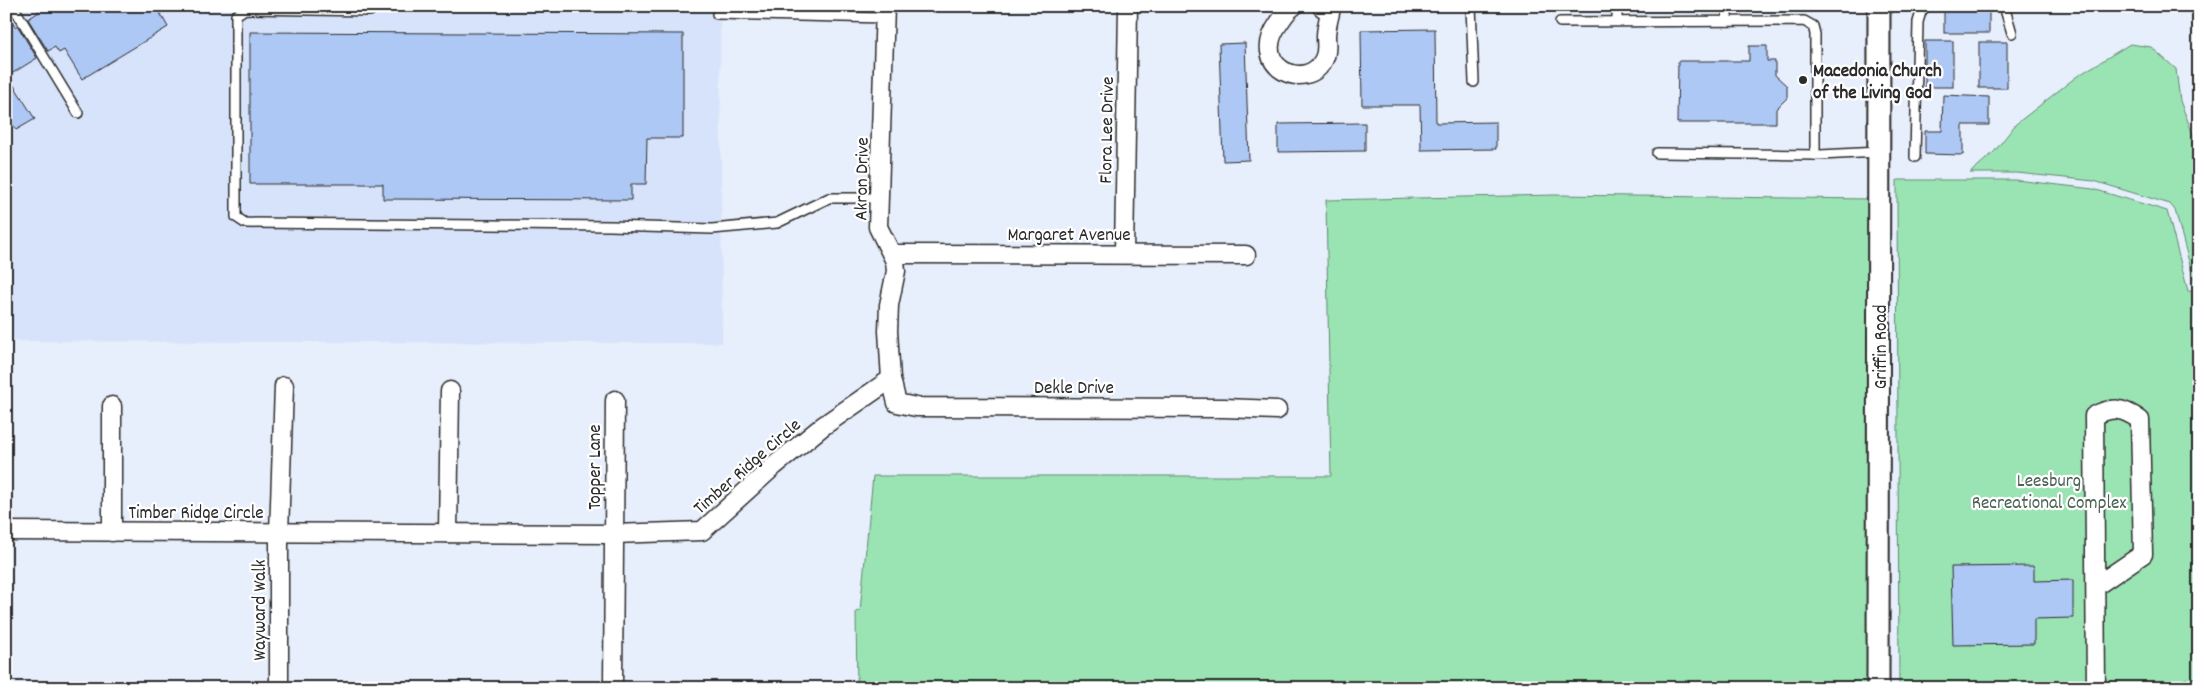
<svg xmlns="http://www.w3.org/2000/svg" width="2205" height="694" font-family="Dekko,sans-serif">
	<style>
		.built { fill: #d6e3fa }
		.green { fill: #9ae4b4; stroke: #628870 }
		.building { fill: #aec8f5; stroke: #2b2b2b }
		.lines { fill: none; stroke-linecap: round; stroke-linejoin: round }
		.service-casing { stroke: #2b2b2b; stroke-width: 12 }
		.minor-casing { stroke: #2b2b2b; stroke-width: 21 }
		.tertiary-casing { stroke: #2b2b2b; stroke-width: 25 }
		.path { stroke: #2b2b2b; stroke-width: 3; stroke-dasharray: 5 4; stroke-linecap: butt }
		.service { stroke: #fff; stroke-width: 9 }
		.minor { stroke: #fff; stroke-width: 18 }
		.tertiary { stroke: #fff; stroke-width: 21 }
		.poi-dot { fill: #2b2b2b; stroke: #fff; stroke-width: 2 }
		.labels { text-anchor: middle; stroke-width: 4.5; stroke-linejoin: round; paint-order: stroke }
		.poi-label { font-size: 19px; font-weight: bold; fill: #2b2b2b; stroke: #fff; text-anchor: start }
		.street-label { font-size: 19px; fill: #2b2b2b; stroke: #fff }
		.park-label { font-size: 19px; fill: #4c6254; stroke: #fff }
	</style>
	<rect width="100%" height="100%" fill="#e7eefc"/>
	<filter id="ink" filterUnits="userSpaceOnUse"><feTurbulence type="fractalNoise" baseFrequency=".02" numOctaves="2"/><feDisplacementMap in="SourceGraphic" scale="10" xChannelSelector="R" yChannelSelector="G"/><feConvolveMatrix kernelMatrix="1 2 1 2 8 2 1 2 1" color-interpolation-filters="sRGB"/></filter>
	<g filter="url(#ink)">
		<!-- built -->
		<polygon class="built" points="6,6 720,6 722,343 6,341"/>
		<!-- green -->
		<g class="green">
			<polygon points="2130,44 2151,47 2176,69 2180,101 2199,150 2199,285 2195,284 2175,210 2170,204 2094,181 2017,173 1970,173 1994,152 2016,124 2076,77"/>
			<polygon points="1897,180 2016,180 2093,189 2167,211 2188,291 2199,292 2199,688 1899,688"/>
			<polygon points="1555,195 1870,199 1868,688 857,688 856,612 860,611 873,476 1331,476 1326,200"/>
		</g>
		<!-- building -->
		<g class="building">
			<polygon points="36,6 156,6 168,27 82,79 64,50 59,53 55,47 48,51 28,19 39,12"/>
			<rect x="1944" y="6" width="45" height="27"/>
			<polygon points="6,12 15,27 17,25 37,58 8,76 35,119 16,130 6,113"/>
			<polygon points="1435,29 1436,123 1496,122 1496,149 1421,150 1420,105 1362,105 1361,30"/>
			<polygon points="250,32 683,34 683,138 647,138 646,184 631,184 631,200 383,199 383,184 250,184"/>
			<rect x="1925" y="41" width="28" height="46"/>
			<rect x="1979" y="42" width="28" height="46"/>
			<polygon points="1245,43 1249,160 1223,161 1219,44"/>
			<polygon points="1749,46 1767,46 1767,61 1775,61 1775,75 1787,86 1787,98 1776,109 1776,123 1677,123 1678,61 1749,61"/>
			<polygon points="1943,95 1989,97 1989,125 1963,125 1963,155 1925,154 1925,131 1942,131"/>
			<polygon points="1365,123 1365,151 1278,152 1278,124"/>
			<polygon points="2034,566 2034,581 2073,580 2073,618 2034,619 2034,644 1953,645 1951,567"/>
		</g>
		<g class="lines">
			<defs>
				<g id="service">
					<polyline points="13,6 78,113"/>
					<polyline points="1471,6 1474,82"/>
					<polyline points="1617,6 1617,21"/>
					<polyline points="2004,6 2012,33"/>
					<polyline points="370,11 245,9 236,15 236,217 245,223 610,226 712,229 777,223 829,198 879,198"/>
					<polyline points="717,14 885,18"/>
					<polyline points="1727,21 1727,6"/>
					<polyline points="1560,22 1804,21 1813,26 1815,34 1815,155"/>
					<polyline points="1657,153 1820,155 1879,152"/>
					<polyline points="1915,157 1918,22 1921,12 1926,6"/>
				</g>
				<g id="minor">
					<polyline points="885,6 878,227 895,261 896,271 889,305 888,331 891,379 897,403 916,407 1224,408 1277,410"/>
					<path d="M1294,6C1287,10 1284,16 1279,23C1247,67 1307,94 1324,59C1328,51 1326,44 1326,36C1326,29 1328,21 1330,13L1321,6"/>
					<polyline points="892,254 1246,255"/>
					<polyline points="1124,254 1128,6"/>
					<polyline points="112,406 112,532"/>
					<polyline points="6,531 614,534 702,531 774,466 823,426 891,379"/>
					<polyline points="448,533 450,391"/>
					<polyline points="279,688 279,533 284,386"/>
					<polyline points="613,688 615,400"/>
					<path d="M2096,688L2094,416C2113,406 2123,408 2140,420L2143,554L2096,586"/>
				</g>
				<polyline id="tertiary" points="1878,688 1879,6"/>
			</defs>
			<!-- service casing -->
			<use href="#service" class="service-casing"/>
			<!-- minor casing -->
			<use href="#minor" class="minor-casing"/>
			<!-- tertiary casing -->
			<use href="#tertiary" class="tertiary-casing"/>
			<!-- path -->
			<polyline class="path" points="2138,688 2199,678"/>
			<!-- service -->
			<use href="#service" class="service"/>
			<!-- minor -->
			<use href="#minor" class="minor"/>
			<!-- tertiary -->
			<use href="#tertiary" class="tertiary"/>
		</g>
	</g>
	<!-- markers -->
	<circle class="poi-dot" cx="1803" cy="80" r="5"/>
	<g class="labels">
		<!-- poi labels -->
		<g class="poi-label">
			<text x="1813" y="76">Macedonia Church<tspan x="1813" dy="22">of the Living God</tspan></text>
		</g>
		<!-- street labels -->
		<g class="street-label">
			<text transform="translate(1105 130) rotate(-89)" y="7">Flora Lee Drive</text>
			<text transform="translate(860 179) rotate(-89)" y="7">Akron Drive</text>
			<text x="1069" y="240">Margaret Avenue</text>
			<text transform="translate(1879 347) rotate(-90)" y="7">Griffin Road</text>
			<text x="1074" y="393">Dekle Drive</text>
			<text transform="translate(746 465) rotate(-41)" y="7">Timber Ridge Circle</text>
			<text transform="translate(593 467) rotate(-90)" y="7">Topper Lane</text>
			<text x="196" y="518">Timber Ridge Circle</text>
			<text transform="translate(258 610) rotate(-90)" y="7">Wayward Walk</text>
		</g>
		<!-- park labels -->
		<g class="park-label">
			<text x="2049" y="486">Leesburg<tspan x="2049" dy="22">Recreational Complex</tspan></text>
		</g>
	</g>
	<!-- margin -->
	<rect width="2205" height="694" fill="none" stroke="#fff" stroke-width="25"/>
	<rect x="12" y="12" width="2180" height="669" fill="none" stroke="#2b2b2b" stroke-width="2" filter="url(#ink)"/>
</svg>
